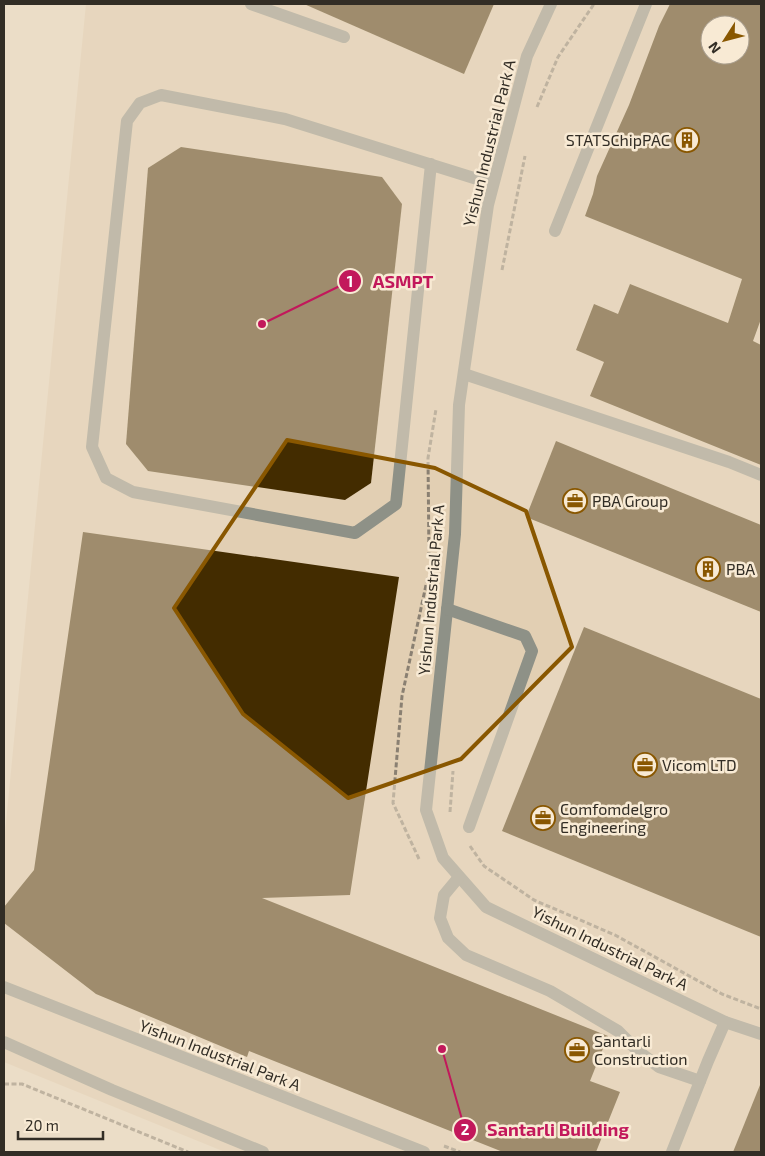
<svg xmlns="http://www.w3.org/2000/svg" width="765" height="1156" font-family="'Exo 2',sans-serif">
	<style>
		.built { fill: #e2cfb3; fill-rule: evenodd }
		.building { fill: #432c00; fill-rule: evenodd }
		.lines { fill: none; stroke-linecap: round; stroke-linejoin: round }
		.path { stroke: #8a8072; stroke-width: 3; stroke-dasharray: 5 2.5; stroke-linecap: butt }
		.minor { stroke: #8e9187; stroke-width: 12 }
		.marked { fill: none; stroke: #895700; stroke-width: 4; stroke-linejoin: round }
		.labels { text-anchor: middle; stroke-width: 5; stroke-linejoin: round; paint-order: stroke }
		.poi-label { font-size: 16px; fill: #322d25; stroke: #f8ead4; text-anchor: start }
		.street-label { font-size: 16px; fill: #322d25; stroke: #f8ead4 }
		.leader { fill: none; stroke: #c2185b; stroke-width: 2 }
		.callout-dot { fill: #c2185b; stroke: #f8ead4; stroke-width: 2 }
		.mark-label { font-size: 15px; text-anchor: middle; font-weight: bold; fill: #fff }
		.callout-label { font-size: 18px; text-anchor: middle; font-weight: bold; fill: #c2185b; stroke: #f8ead4; stroke-width: 5; stroke-linejoin: round; paint-order: stroke }
	</style>
	<rect width="100%" height="100%" fill="#ebddc7"/>
	<!-- built -->
	<path class="built" d="M86,4H761V1152H225L4,1062V843ZM710,25H740V55H710Z"/>
	<!-- building -->
	<g class="building">
		<polygon points="304,4 494,4 464,74"/>
		<path d="M670,4H761V319L753,341L761,345V465L590,396L604,362L576,350L594,304L618,314L630,284L728,323L742,279L585,216L593,194L597,176L629,105L659,26ZM710,25H740V55H710Z"/>
		<polygon points="181,147 382,177 402,204 371,483 345,500 148,471 126,444 148,168"/>
		<polygon points="556,441 761,525 761,612 526,517"/>
		<polygon points="83,532 399,577 350,895 262,898 608,1036 590,1081 620,1092 596,1152 503,1152 249,1051 247,1057 96,994 4,923 4,907 34,870"/>
		<polygon points="584,627 761,699 761,937 502,831"/>
		<polygon points="760,1085 761,1152 733,1152"/>
	</g>
	<g class="lines">
		<!-- path -->
		<g class="path">
			<polyline points="537,107 558,57 594,4"/>
			<polyline points="502,270 525,156"/>
			<polyline points="429,557 428,458 436,409"/>
			<polyline points="450,812 453,771"/>
			<polyline points="470,846 484,866 534,900 615,935 722,994 761,1009"/>
			<polyline points="419,859 393,803 402,696 428,576"/>
			<polyline points="4,1084 22,1084 188,1152"/>
			<polyline points="444,1146 460,1152"/>
		</g>
		<!-- minor -->
		<g class="minor">
			<polyline points="251,4 344,37"/>
			<polyline points="551,4 527,56 488,205 459,405 455,534 426,810 443,858 486,907 725,1022 761,1034"/>
			<polyline points="431,164 396,504 355,533 133,492 106,478 92,447 127,121 140,103 161,95 285,119 493,184"/>
			<polyline points="555,231 646,4"/>
			<polyline points="464,374 729,462 761,475"/>
			<polyline points="447,609 525,636 532,651 469,827"/>
			<polyline points="459,877 444,895 440,918 448,938 466,955 550,991 618,1031 638,1051 659,1067 700,1081"/>
			<polyline points="4,987 424,1152"/>
			<polyline points="4,1042 112,1090 263,1152"/>
			<polyline points="672,1152 708,1061 725,1022"/>
		</g>
	</g>
	<!-- marked area -->
	<path d="M0 0H765V1156H0ZM287,440L435,468L526,511L572,647L461,759L348,798L243,714L174,608Z" fill="#ebddc7" fill-opacity=".55" fill-rule="evenodd"/>
	<path class="marked" d="M287,440L435,468L526,511L572,647L461,759L348,798L243,714L174,608Z"/>
	<!-- icons -->
	<defs>
		<symbol id="building-ring" viewBox="-11 -11 22 22"><circle r="9.5" fill="#f8ead4" stroke="#895700" stroke-width="1.5"/><path d="M-4-6H4V6H1V3H-1V6H-4ZM-2.5-4.3h1.7v1.8h-1.7ZM.8-4.3h1.7v1.8H.8ZM-2.5-1h1.7V.8h-1.7ZM.8-1h1.7V.8H.8Z" fill="#895700"/></symbol>
		<symbol id="office-ring" viewBox="-11 -11 22 22"><circle r="9.5" fill="#f8ead4" stroke="#895700" stroke-width="1.5"/><path d="M-6-3h4V-5.5h4V-3h4V5H-6ZM-1-4.5V-3h2v-1.5ZM-6 0V1H6V0Z" fill="#895700"/></symbol>
	</defs>
	<g fill-rule="evenodd">
		<use href="#building-ring" x="673" y="126" width="28" height="28"/>
		<use href="#office-ring" x="561" y="487" width="28" height="28"/>
		<use href="#building-ring" x="694" y="555" width="28" height="28"/>
		<use href="#office-ring" x="631" y="751" width="28" height="28"/>
		<use href="#office-ring" x="529" y="804" width="28" height="28"/>
		<use href="#office-ring" x="563" y="1036" width="28" height="28"/>
	</g>
	<g class="labels">
		<!-- poi labels -->
		<g class="poi-label">
			<text x="670" y="146" text-anchor="end">STATSChipPAC</text>
			<text x="592" y="507">PBA Group</text>
			<text x="726" y="575">PBA</text>
			<text x="662" y="771">Vicom LTD</text>
			<text x="560" y="815">Comfomdelgro<tspan x="560" dy="18">Engineering</tspan></text>
			<text x="594" y="1047">Santarli<tspan x="594" dy="18">Construction</tspan></text>
		</g>
		<!-- street labels -->
		<g class="street-label">
			<text transform="translate(489 143) rotate(-76)" y="6">Yishun Industrial Park A</text>
			<text transform="translate(431 590) rotate(-85)" y="6">Yishun Industrial Park A</text>
			<text transform="translate(610 948) rotate(26)" y="6">Yishun Industrial Park A</text>
			<text transform="translate(220 1055) rotate(21)" y="6">Yishun Industrial Park A</text>
		</g>
	</g>
	<!-- callouts -->
	<path class="leader" d="M262 324L350 281M442 1049L465 1130"/>
	<g class="callout-dot">
		<circle cx="262" cy="324" r="5"/>
		<circle cx="442" cy="1049" r="5"/>
		<circle cx="350" cy="281" r="12"/>
		<circle cx="465" cy="1130" r="12"/>
	</g>
	<g class="mark-label">
		<text x="350" y="287">1</text>
		<text x="465" y="1135">2</text>
	</g>
	<g class="callout-label">
		<text x="403" y="288">ASMPT</text>
		<text x="558" y="1136">Santarli Building</text>
	</g>
	<!-- border -->
	<rect width="765" height="1156" fill="none" stroke="#322d25" stroke-width="10"/>
	<!-- north arrow -->
	<g transform="translate(725 40) rotate(234)"><circle r="24" fill="#f8ead4" stroke="#a99e8e"/>
	<path d="M0-4L9 19L0 12L-9 19Z" fill="#895700"/>
	<text y="-8" font-size="14" font-weight="bold" text-anchor="middle" fill="#322d25">N</text>
	</g>
	<!-- scale -->
	<path d="M18 1131v8h85v-8" fill="none" stroke="#322d25" stroke-width="2.5"/>
	<text x="25" y="1131" font-size="15" fill="#322d25" stroke="#f8ead4" stroke-width="4" paint-order="stroke">20 m</text>
</svg>
